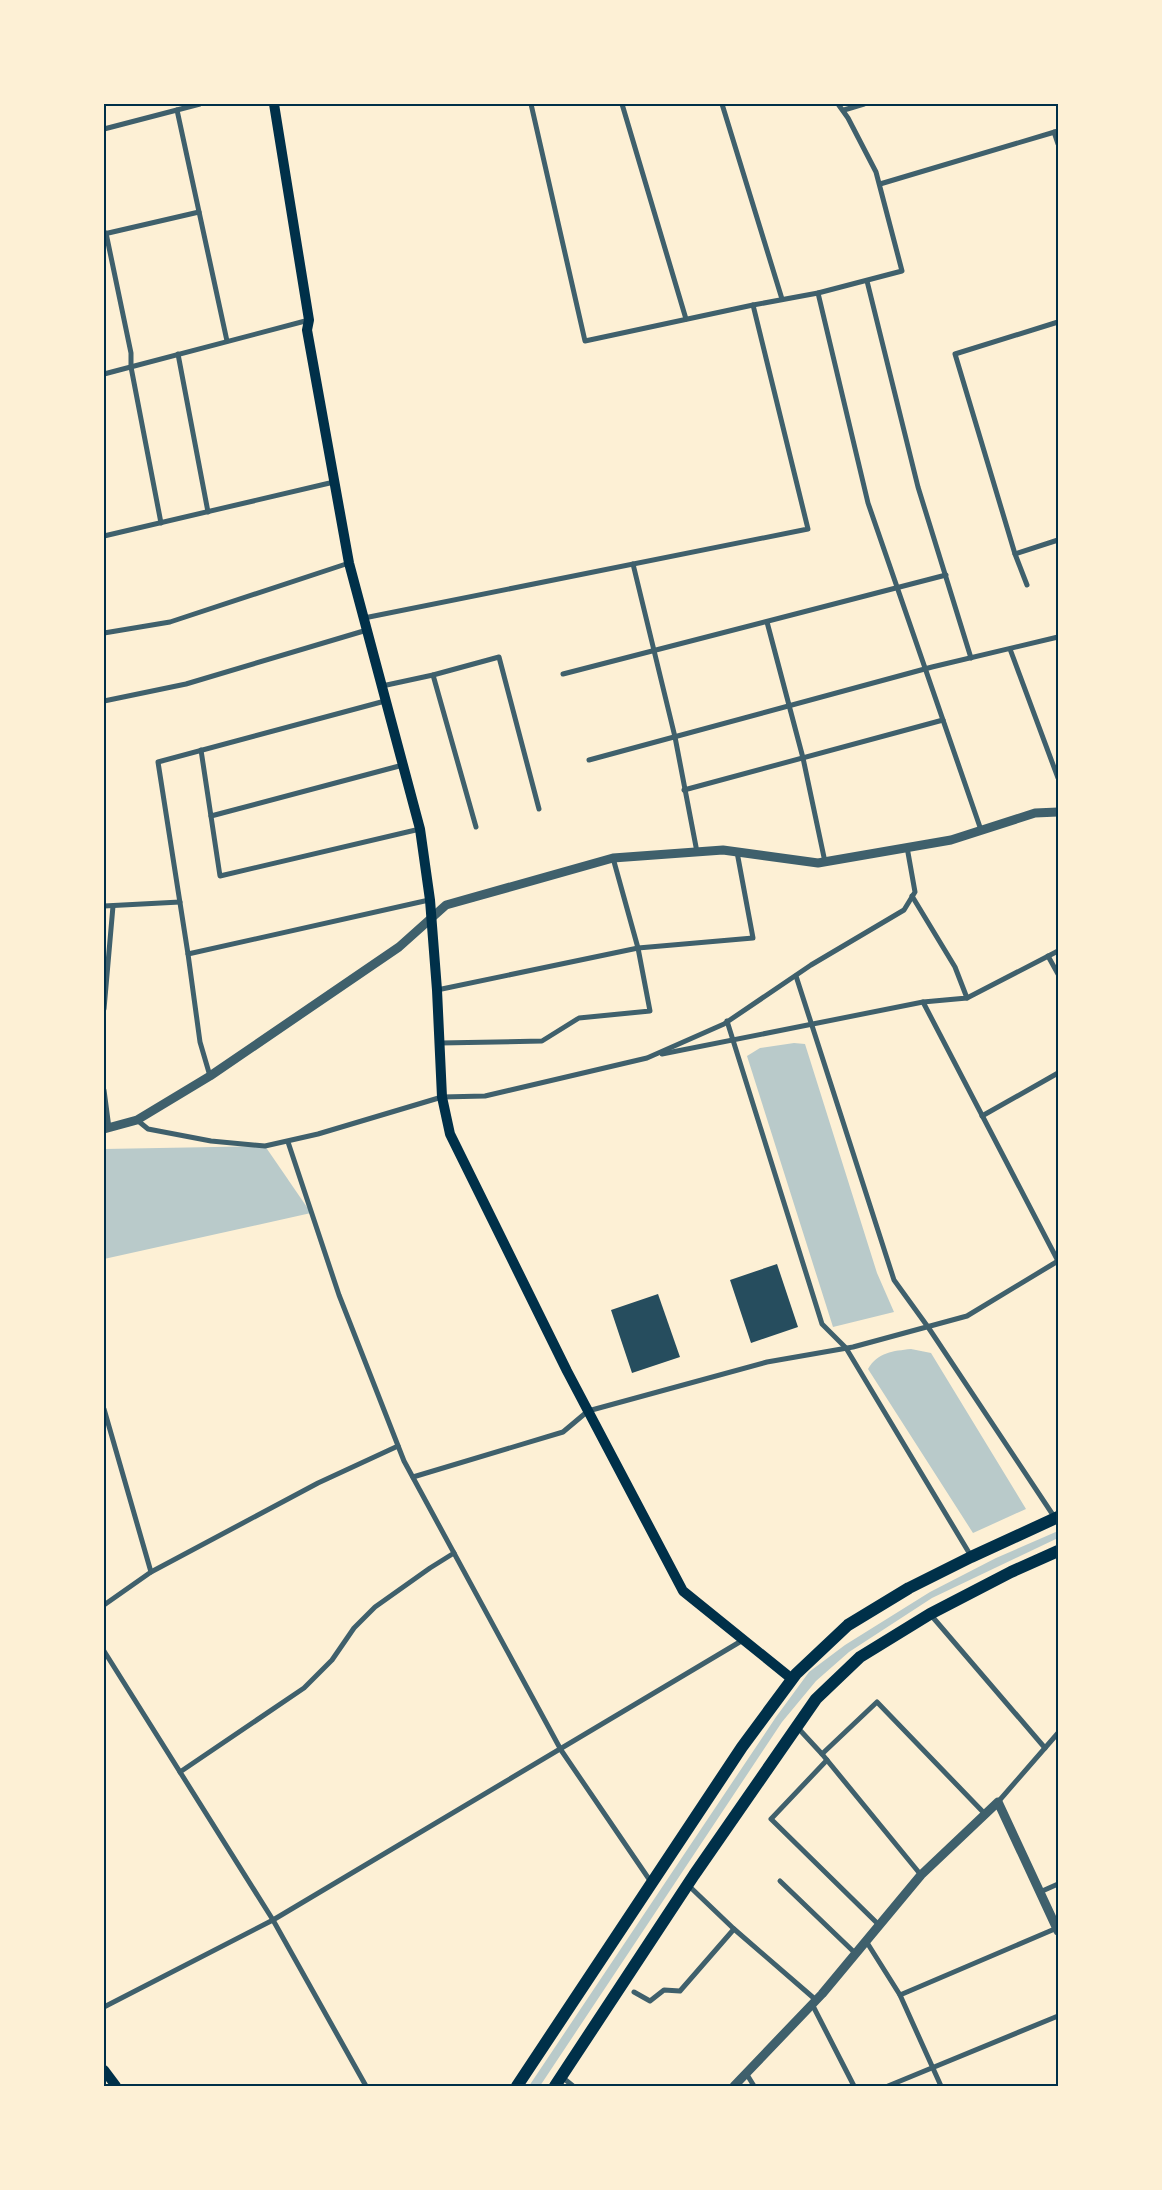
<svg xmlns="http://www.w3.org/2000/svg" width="1162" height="2190" font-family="Manrope,sans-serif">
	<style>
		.green { fill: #b9caca }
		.building { fill: #264d5e }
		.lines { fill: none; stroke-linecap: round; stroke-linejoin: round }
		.minor { stroke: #3f606c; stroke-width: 5 }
		.tertiary { stroke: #3f606c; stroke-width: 9 }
		.secondary { stroke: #003049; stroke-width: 10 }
		.primary { stroke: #003049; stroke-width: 12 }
		.neatline { fill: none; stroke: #003049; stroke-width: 2 }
	</style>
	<rect width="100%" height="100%" fill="#fdf0d5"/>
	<!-- green -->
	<g class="green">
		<polygon points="794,1043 805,1044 877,1273 894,1312 833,1327 747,1056 760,1048"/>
		<polygon points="265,1146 311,1213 104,1259 104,1149"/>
		<path d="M911,1349L931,1353L1026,1509L973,1533L868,1369C878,1352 893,1351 911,1349Z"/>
		<polygon points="1058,1531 1058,1538 932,1598 849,1652 816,1681 782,1722 540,2086 529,2086 776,1717 809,1672 845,1645 930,1592 996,1558"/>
	</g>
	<!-- building -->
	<g class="building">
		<polygon points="777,1264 798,1327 751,1343 730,1280"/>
		<polygon points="658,1294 680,1357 632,1373 611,1310"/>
	</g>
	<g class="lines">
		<!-- minor -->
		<g class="minor">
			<polyline points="531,104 585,341 753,305 818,293 902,271 876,172 848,118 838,104"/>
			<polyline points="622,104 686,319"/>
			<polyline points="722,104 782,299"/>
			<polyline points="177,110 227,341"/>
			<polyline points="844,110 864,104"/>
			<polyline points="104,129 200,104"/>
			<polyline points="1054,132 1058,144"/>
			<polyline points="880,184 1058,131"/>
			<polyline points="106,233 131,353 131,367 161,523"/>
			<polyline points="104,234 199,212"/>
			<polyline points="867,281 918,487 971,658"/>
			<polyline points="818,293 868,503 981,830"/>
			<polyline points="178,354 208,512"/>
			<polyline points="104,374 309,320"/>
			<polyline points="104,536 334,482"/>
			<polyline points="1015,554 1058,540"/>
			<polyline points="633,564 675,737 697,852"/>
			<polyline points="1027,585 1015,554 955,354 1058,322"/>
			<polyline points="364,618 808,529 753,305"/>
			<polyline points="767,622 803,758 825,862"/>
			<polyline points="104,633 170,622 349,563"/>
			<polyline points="1010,649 1058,778"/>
			<polyline points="563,674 946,575"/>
			<polyline points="433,675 476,827"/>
			<polyline points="382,686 433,675 499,657 539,809"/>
			<polyline points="104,701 186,684 367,630"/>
			<polyline points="385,701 158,762 188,954 429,900"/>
			<polyline points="201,750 220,876 420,829"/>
			<polyline points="589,760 932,667 1058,637"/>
			<polyline points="684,790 943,720"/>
			<polyline points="211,816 403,765"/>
			<polyline points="104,906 180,902"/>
			<polyline points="188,954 200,1042 210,1076"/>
			<polyline points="1048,956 1058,974"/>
			<polyline points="796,976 894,1280 928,1327 1055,1518"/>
			<polyline points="437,990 638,948 753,938 737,852"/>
			<polyline points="967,998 1058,951"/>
			<polyline points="923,1002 1058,1261"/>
			<polyline points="104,1009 113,906"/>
			<polyline points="727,1021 822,1324 846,1348 971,1556"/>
			<polyline points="440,1043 542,1041 579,1018 650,1011 638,948 613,858"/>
			<polyline points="662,1054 923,1002 967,998 955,967 912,896"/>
			<polyline points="104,1090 109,1128"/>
			<polyline points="982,1116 1058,1073"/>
			<polyline points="137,1120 148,1129 211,1141 265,1146 318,1134 442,1097 485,1096 647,1058 724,1024 811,965 904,910 915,892 907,847"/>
			<polyline points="288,1142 339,1295 404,1461 561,1750 651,1882"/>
			<polyline points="104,1409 151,1572"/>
			<polyline points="413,1477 563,1432 588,1411 767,1362 853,1347 967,1316 1058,1261"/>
			<polyline points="104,1605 151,1572 318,1483 398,1446"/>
			<polyline points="930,1614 1045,1748"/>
			<polyline points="104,1651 273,1920 366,2086"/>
			<polyline points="798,1728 822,1754 921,1875"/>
			<polyline points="822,1754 877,1702 985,1814"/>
			<polyline points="827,1760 771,1819 879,1925"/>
			<polyline points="180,1772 304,1688 332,1660 354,1628 375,1607 430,1568 454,1553"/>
			<polyline points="998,1802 1058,1733"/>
			<polyline points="780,1881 855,1953"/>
			<polyline points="688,1885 734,1929 816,2000"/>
			<polyline points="1040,1892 1058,1884"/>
			<polyline points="866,1941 900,1995 941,2086"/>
			<polyline points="634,1992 650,2001 664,1990 680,1991 734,1929"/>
			<polyline points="900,1995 1057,1928"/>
			<polyline points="812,2004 854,2086"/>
			<polyline points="104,2007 273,1920 743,1640"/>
			<polyline points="746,2073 754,2086"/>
			<polyline points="562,2077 573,2086"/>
			<polyline points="888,2086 1058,2016"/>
		</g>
		<!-- tertiary -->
		<g class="tertiary">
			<polyline points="104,1129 137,1120 210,1076 399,947 446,905 613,858 723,850 818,863 951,840 1035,813 1058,812"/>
			<polyline points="734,2086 822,1994 921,1875 998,1802 1058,1931"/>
		</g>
		<!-- secondary -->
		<g class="secondary">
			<polyline points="274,104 309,320 307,330 349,563 420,829 430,900 437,990 442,1097 450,1134 567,1371 683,1591 792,1679"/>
			<polyline points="104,2070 116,2086"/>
		</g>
		<!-- primary -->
		<g class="primary">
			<polyline points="517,2086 742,1747 796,1674 848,1625 909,1588 971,1557 1058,1517"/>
			<polyline points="555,2086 694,1875 816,1699 860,1657 930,1614 1011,1572 1058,1551"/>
		</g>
	</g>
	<!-- border -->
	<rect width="1162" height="2190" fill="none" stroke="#fdf0d5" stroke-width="210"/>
	<rect x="105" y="105" width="952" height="1980" class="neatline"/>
</svg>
